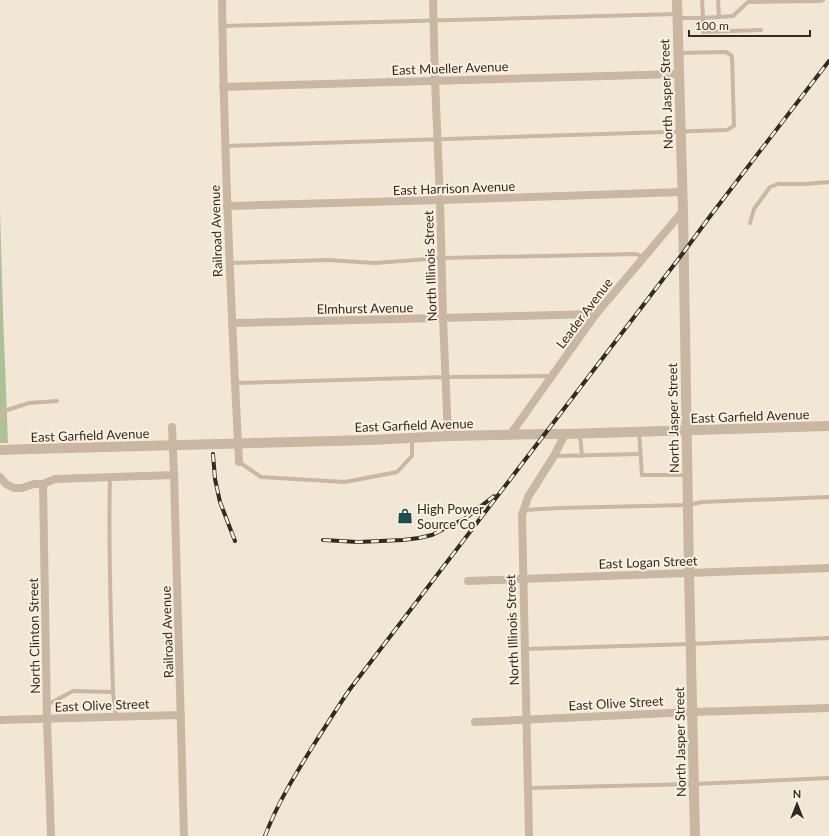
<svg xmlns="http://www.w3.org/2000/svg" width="829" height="836" font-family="Lato,sans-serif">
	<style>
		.green { fill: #aec195 }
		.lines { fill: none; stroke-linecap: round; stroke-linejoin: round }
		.service { stroke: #cab7a1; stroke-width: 4 }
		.minor { stroke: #cab7a1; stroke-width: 8 }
		.tertiary { stroke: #cab7a1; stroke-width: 10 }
		.rail-casing { stroke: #332a24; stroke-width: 4 }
		.rail { stroke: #faf1e1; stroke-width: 2.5; stroke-dasharray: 8; stroke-linecap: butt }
		.tertiary-bridge { stroke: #cab7a1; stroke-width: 10 }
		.labels { text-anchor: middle; stroke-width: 4; stroke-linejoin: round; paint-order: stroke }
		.street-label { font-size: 13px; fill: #332a24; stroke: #faf1e1 }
		.poi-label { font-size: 13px; fill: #332a24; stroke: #faf1e1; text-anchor: start }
	</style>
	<rect width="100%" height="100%" fill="#f2e7d5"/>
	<!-- green -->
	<polygon class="green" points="0,210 3,313 8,443 0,443"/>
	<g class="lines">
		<!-- service -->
		<g class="service">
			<polyline points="702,0 703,18 733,16 748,2 820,1 823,0"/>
			<polyline points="718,0 719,17"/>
			<polyline points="677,18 703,18 703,32 761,30"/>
			<polyline points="222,26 677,14"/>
			<polyline points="225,146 727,130 734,126 732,56 726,52 678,53"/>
			<polyline points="750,223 754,209 770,187 778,184 805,184 829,182"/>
			<polyline points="230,263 328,260 375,263 442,258 636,254 644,257"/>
			<polyline points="235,383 446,377 552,376"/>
			<polyline points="0,418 4,411 29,403 57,401"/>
			<polyline points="639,432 642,475 687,475"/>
			<polyline points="580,434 582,456"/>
			<polyline points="555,456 640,454"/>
			<polyline points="239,462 261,477 345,482 397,472 412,456 412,439"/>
			<path d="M110,477C108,549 111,621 113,692"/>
			<polyline points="524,510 559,508 688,505 702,502 829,497"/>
			<polyline points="525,649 691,644 829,638"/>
			<polyline points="47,705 73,691 113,692 116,716"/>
			<polyline points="528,788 694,784 829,778"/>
		</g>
		<!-- minor -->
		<g class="minor">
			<path d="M222,0C224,154 231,308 239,462"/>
			<polyline points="433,0 435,80 440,200 443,318 448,436"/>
			<polyline points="223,87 678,74"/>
			<polyline points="227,206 440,200 682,192"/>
			<polyline points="232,323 596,314"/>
			<polyline points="172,427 174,475 184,836"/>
			<polyline points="510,435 596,314 683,211"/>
			<polyline points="0,477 6,484 14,488 22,488 34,484 43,484 47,719 51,836"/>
			<polyline points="43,484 55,479 174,475"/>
			<polyline points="468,581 829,568"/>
			<polyline points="0,720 181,715"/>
			<polyline points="475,722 692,712 829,708"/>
			<polyline points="529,836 522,515 528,497 554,456 565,434"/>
		</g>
		<!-- tertiary -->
		<g class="tertiary">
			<polyline points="677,0 683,211 689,572 695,836"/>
			<polyline points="370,440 448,436 545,434 565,434 829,426"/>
			<polyline points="0,450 30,449"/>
		</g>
		<defs>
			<g id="rail">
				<polyline points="213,454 215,479 220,502 235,541"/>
				<polyline points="323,540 358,542 403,540 419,538 432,535 466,518 494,496"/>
				<path d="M265,836C277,804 295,775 313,746C325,727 337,708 350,689L683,253L711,215L829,61"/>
			</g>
		</defs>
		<!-- rail casing -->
		<use href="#rail" class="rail-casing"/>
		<!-- rail -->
		<use href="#rail" class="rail"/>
		<!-- tertiary-bridge -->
		<polyline class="tertiary-bridge" points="30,449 370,440"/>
	</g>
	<!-- icons -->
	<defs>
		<symbol id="shop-bare" viewBox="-9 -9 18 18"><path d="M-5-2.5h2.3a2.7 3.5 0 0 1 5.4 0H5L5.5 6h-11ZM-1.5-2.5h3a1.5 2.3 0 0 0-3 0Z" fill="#184c57" stroke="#faf1e1" stroke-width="2.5" paint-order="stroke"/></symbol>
	</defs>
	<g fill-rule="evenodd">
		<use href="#shop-bare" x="394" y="505" width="22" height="22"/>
	</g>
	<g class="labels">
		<!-- street labels -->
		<g class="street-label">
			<text transform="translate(450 68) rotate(-2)" y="5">East Mueller Avenue</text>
			<text transform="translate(666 94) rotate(-92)" y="5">North Jasper Street</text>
			<text transform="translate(454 188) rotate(-2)" y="5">East Harrison Avenue</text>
			<text transform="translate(216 231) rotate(-92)" y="5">Railroad Avenue</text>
			<text transform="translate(430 266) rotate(-92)" y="5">North Illinois Street</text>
			<text transform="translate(365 308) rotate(-1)" y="5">Elmhurst Avenue</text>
			<text transform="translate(584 313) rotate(-53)" y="5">Leader Avenue</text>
			<text transform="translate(750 416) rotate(-2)" y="5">East Garfield Avenue</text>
			<text transform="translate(673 418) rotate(-91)" y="5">North Jasper Street</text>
			<text transform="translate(414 425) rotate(-2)" y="5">East Garfield Avenue</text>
			<text transform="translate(90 435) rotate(-2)" y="5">East Garfield Avenue</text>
			<text transform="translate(648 562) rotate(-2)" y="5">East Logan Street</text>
			<text transform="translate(512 630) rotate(-92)" y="5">North Illinois Street</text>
			<text transform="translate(167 632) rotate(-92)" y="5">Railroad Avenue</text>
			<text transform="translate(34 636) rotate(-91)" y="5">North Clinton Street</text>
			<text transform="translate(616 703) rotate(-3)" y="5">East Olive Street</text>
			<text transform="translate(102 705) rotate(-2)" y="5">East Olive Street</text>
			<text transform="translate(680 742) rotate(-91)" y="5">North Jasper Street</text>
		</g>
		<!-- poi labels -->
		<g class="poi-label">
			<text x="417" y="514">High Power<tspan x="417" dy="15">Source Co</tspan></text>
		</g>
	</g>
	<!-- north arrow -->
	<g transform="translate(797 804)" stroke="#faf1e1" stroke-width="3" paint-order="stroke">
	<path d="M0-3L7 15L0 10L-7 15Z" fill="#332a24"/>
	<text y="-6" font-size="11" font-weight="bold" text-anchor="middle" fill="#332a24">N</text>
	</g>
	<!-- scale -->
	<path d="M689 30v6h121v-6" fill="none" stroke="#332a24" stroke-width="2"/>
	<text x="695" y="30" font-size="12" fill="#332a24" stroke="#faf1e1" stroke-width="3" paint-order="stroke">100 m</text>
</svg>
